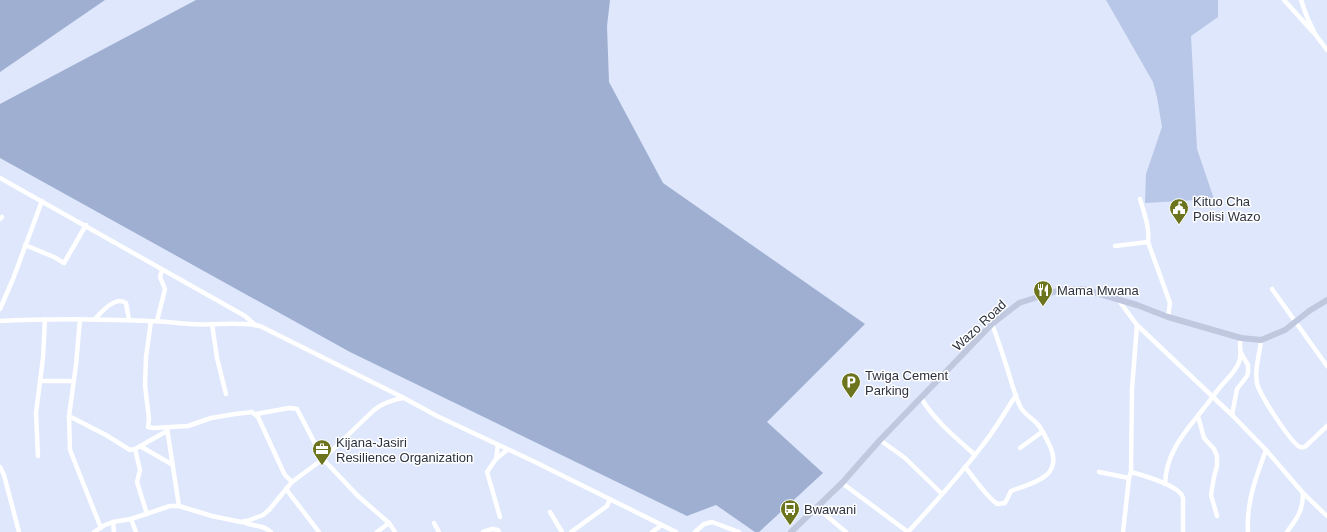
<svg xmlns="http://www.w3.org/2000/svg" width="1327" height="532" font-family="Arial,sans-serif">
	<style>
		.green { fill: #b8c6e7 }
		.forest { fill: #9fafd1 }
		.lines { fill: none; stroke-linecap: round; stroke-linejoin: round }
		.minor { stroke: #fff; stroke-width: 4.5 }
		.major { stroke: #bfc8df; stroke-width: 6 }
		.labels { text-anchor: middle; stroke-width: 3; stroke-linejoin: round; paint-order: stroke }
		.poi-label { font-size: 13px; fill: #2d323f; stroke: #fff; text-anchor: start }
		.street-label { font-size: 13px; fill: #2d323f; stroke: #fff }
	</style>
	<rect width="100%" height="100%" fill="#dee7fb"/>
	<!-- green -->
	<polygon class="green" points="1106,0 1218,0 1218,17 1191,36 1197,149 1214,199 1145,203 1146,174 1162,127 1157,97 1153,82"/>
	<!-- forest -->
	<g class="forest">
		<polygon points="0,0 105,0 0,72"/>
		<polygon points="196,0 610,0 607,26 609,82 663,183 865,324 767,422 823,473 759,532 755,532 716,505 687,516 350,352 0,158 0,104"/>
	</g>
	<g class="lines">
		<!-- minor -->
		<g class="minor">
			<polyline points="1284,0 1312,31"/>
			<polyline points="1301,0 1307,17 1315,34 1327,50"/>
			<polyline points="0,178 245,316 255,325"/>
			<path d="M1140,199C1144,213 1150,228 1148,242L1170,303L1168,317"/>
			<polyline points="0,219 2,217"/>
			<polyline points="25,245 54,257 64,263 86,225"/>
			<polyline points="1115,246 1148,242"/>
			<polyline points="1272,289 1327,366"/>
			<polyline points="1117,298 1137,325 1232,415 1266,450 1303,493 1327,516"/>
			<polyline points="0,309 13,279 42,201"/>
			<polyline points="80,319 76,365 69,416 70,450 101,528"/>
			<path d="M95,319C101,312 116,295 126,303L129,320"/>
			<path d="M0,321C50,318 100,319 150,321C163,321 176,323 190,324C213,326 237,321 260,326L404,398L437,416L533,461L676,532"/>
			<polyline points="151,321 146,357 145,385 149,419 148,427 153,428 188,426 211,418 235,414 252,412 258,417 282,469 285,475 292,482"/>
			<polyline points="157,321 165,289 160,277 162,270"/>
			<polyline points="212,324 217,358 226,394"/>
			<path d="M1261,340C1260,354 1254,369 1257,383C1259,394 1291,443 1300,447C1303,448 1304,447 1306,446L1327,426"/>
			<polyline points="41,381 74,381"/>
			<path d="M921,398C935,421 955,437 975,455"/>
			<polyline points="256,414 289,408 297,409 323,459 358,496 389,523 395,532"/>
			<polyline points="1232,415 1237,389 1247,376 1248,372 1248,365 1241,353"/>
			<polyline points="69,416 106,435 130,450 135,449 167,431"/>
			<polyline points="1198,416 1204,438 1214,449 1217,456 1217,466 1214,477 1211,495 1217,516"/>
			<polyline points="167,428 179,506"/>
			<polyline points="880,440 905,458 942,494"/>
			<polyline points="140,446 173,465"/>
			<polyline points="1020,448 1042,432"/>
			<polyline points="135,449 140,470 137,482 147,514"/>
			<polyline points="38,456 36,413 43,358 45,319"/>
			<polyline points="496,459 498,445"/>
			<polyline points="0,467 4,475 19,532"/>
			<path d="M965,467C976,480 983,493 997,504L1005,503L1011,491C1034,482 1065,477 1049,444C1046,438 1043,431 1039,426C1034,419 1025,415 1021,408C1015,397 1012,383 1008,371C1003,355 998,340 992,324"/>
			<polyline points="1099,472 1129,478"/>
			<path d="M1131,472C1142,475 1181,486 1183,498V532"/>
			<polyline points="842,483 908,532"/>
			<path d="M1165,484C1166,452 1185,432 1204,408C1210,401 1215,393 1221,386C1227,379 1236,371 1239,362C1243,353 1238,347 1241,338"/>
			<polyline points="286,489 319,532"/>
			<polyline points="816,507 846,532"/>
			<polyline points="550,512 562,532"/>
			<polyline points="500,517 487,472 496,459 507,450"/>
			<polyline points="131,519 136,532"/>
			<polyline points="113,522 114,532"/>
			<path d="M243,522C253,527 263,524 271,532"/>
			<polyline points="434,523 439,532"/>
			<path d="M94,532L103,526L113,522L131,519L170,506H179L212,516L241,522L250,520L263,515L269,510L292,482L323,459L374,410C383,403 391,400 403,398"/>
			<polyline points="377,532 389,523"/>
			<polyline points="483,532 492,529 498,530 499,532"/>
			<polyline points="571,532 607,506 610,499"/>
			<polyline points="652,532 662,525"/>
			<polyline points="695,532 704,524 712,522 739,532"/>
			<path d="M908,532C934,504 959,476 982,446C995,430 1005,412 1016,395"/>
			<polyline points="1123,532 1129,478 1131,472 1132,389 1137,325"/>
			<path d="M1248,532C1246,503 1256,477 1266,450"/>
			<path d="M1287,532C1297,518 1303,511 1303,493"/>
		</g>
		<!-- major -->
		<polyline class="major" points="791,532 842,483 880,440 992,324 1019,303 1060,290 1083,289 1137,305 1168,317 1241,338 1261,340 1285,330 1309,311 1327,300"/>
	</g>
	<!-- icons -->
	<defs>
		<symbol id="civic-pin" viewBox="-11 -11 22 30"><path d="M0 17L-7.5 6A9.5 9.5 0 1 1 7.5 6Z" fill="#6c741d" stroke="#fff"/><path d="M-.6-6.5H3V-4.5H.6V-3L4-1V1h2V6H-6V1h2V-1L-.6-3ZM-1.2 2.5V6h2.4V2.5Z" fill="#fff"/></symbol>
		<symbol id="restaurant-pin" viewBox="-11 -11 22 30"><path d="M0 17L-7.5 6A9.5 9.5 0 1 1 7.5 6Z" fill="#6c741d" stroke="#fff"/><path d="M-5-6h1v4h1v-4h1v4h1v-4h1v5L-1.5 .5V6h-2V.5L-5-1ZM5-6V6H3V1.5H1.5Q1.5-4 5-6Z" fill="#fff"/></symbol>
		<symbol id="parking-pin" viewBox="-11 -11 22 30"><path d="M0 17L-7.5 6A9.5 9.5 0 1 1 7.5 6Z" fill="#6c741d" stroke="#fff"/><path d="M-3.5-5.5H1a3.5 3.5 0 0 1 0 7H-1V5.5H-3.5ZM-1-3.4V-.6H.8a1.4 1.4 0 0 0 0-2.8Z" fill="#fff"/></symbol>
		<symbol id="office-pin" viewBox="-11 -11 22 30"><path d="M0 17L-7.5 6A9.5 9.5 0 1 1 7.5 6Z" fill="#6c741d" stroke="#fff"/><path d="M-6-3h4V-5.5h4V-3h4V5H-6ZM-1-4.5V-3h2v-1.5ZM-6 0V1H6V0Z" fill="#fff"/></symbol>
		<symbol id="bus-pin" viewBox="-11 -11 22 30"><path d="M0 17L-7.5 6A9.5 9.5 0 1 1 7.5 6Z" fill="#6c741d" stroke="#fff"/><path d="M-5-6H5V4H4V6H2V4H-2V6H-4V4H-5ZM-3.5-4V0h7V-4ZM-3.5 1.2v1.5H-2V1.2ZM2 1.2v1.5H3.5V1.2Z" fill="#fff"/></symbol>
	</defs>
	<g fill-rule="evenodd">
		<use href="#civic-pin" x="1168" y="197" width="22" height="30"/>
		<use href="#restaurant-pin" x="1032" y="279" width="22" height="30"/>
		<use href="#parking-pin" x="840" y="371" width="22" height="30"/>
		<use href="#office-pin" x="311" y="438" width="22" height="30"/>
		<use href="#bus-pin" x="779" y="498" width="22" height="30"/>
	</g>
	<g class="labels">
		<!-- poi labels -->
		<g class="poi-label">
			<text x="1193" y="206">Kituo Cha<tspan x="1193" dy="15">Polisi Wazo</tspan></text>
			<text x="1057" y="295">Mama Mwana</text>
			<text x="865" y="380">Twiga Cement<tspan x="865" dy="15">Parking</tspan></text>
			<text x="336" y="447">Kijana-Jasiri<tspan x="336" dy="15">Resilience Organization</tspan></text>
			<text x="804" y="514">Bwawani</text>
		</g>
		<!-- street labels -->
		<g class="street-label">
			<text transform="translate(979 325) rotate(-43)" y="5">Wazo Road</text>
		</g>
	</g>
</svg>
